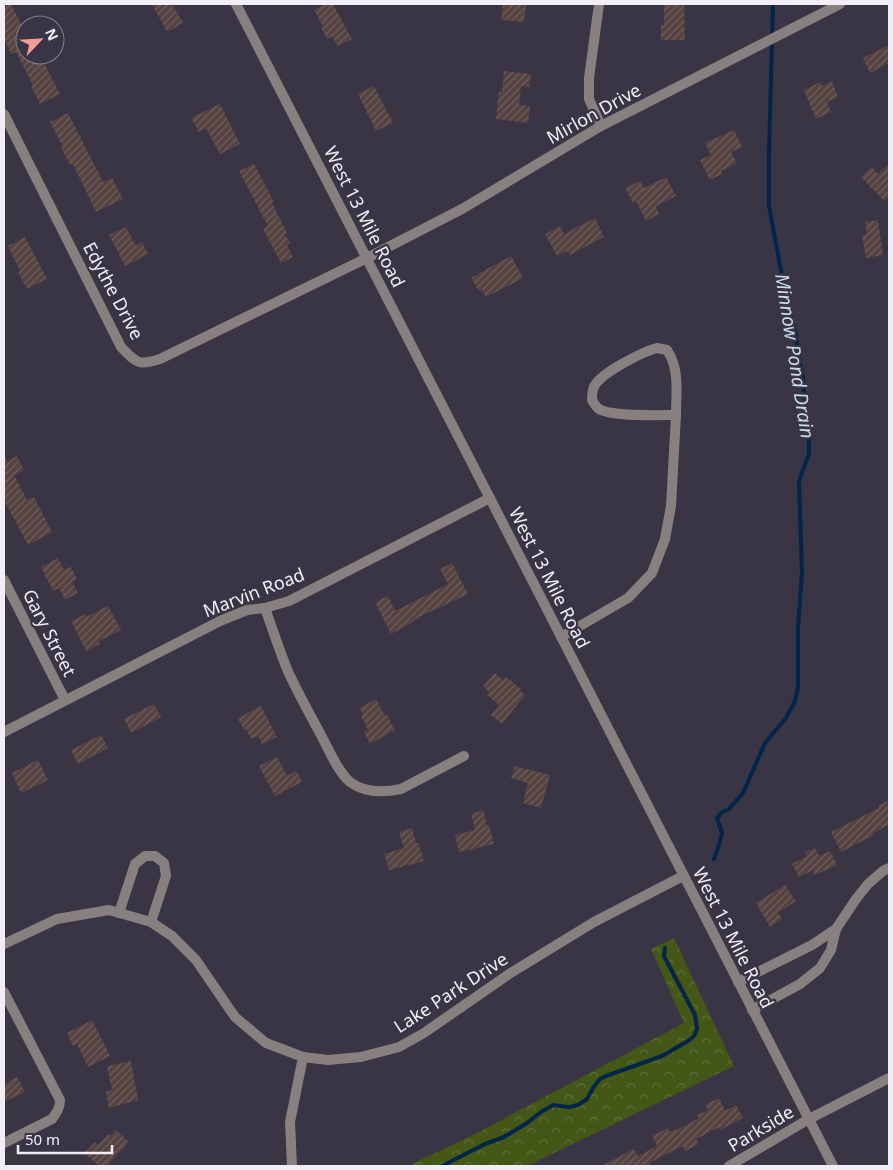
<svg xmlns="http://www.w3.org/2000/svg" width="893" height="1170" font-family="'Noto Sans',sans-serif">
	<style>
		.forest { fill: url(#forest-crowns) }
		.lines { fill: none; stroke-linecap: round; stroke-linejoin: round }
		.stream { stroke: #022549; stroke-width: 4 }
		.building { fill: url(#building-hatch) }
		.minor { stroke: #887f7f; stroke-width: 10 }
		.tertiary { stroke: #887f7f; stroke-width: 10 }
		.labels { text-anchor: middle; stroke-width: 4.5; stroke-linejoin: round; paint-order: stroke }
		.street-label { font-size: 18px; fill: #f1eef8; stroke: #393544 }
		.water-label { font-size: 19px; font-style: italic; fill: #cbdbee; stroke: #393544 }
	</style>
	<defs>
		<pattern id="forest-crowns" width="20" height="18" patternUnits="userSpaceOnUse" patternTransform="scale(1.25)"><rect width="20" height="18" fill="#445716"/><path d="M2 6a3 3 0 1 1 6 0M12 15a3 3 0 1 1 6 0" fill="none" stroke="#5f6f39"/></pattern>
		<pattern id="building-hatch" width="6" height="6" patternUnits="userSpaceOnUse" patternTransform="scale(1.25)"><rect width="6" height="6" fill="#564341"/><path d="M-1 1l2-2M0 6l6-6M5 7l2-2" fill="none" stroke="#6f5e5d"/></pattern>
	</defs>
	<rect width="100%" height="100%" fill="#393544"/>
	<!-- forest -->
	<polygon class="forest" points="674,938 734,1066 527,1166 408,1166 477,1133 684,1023 651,949"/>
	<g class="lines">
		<!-- stream -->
		<g class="stream">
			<polyline points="714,859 719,845 722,833 717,818 721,813 729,809 743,793 765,743 786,718 795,701 798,687 798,627 802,573 799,482 801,475 809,454 809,439 805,423 805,403 803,378 797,349 796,334 787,303 769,206 769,152 773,4"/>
			<polyline points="442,1166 485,1144 504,1137 527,1123 541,1112 553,1105 569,1107 578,1105 587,1099 593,1088 600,1079 606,1076 662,1056 688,1041 694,1036 697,1029 695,1015 664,956 665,948"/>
		</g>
	</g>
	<!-- building -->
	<g class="building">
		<polygon points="4,4 11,4 25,32 25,55 40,55 60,94 40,104 31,86 33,85 16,52 11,54 4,39"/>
		<polygon points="152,4 172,4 183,23 167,32"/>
		<polygon points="326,4 333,4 352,39 338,46 332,36 327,39 321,27 323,26 314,10"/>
		<polygon points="503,4 526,4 524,22 501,20"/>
		<polygon points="664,4 684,4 685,40 661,40 661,25 664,25"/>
		<polygon points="889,45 889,63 870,73 863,58"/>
		<polygon points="504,71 531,74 529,87 521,86 519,105 530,106 528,123 496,119 499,91 502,92"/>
		<polygon points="832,81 838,97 827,102 831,112 816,119 804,90 820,82 822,86"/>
		<polygon points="374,86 393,123 376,131 358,94"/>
		<polygon points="220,104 240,144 220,154 206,128 199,132 191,118"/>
		<polygon points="68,113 103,182 112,178 123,199 96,212 73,164 70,165 61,148 63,147 50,122"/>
		<polygon points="734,130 742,147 731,152 737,163 721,171 722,174 710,180 700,160 711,155 705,143"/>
		<polygon points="889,163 889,196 884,201 861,177 872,167 878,174"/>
		<polygon points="254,164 274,202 272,203 287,233 285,234 290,243 287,245 293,257 281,263 263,229 268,226 239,171"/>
		<polygon points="666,177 676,196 656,206 659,214 646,221 636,201 633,203 625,188 640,181 644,188"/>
		<polygon points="595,218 604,237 570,255 567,251 557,256 545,234 560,226 564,234"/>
		<polygon points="878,220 883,255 866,258 862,235 867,234 865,222"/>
		<polygon points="126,227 136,246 142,242 148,254 125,266 109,235"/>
		<polygon points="25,237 47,279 27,289 18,272 20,271 8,246"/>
		<polygon points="511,256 523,278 486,297 482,290 479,291 471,278"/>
		<polygon points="4,455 7,461 17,456 24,470 14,475 27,500 34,497 52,532 28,545 4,500"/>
		<polygon points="58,558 64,570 71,567 77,579 72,582 78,593 65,600 59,588 53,591 41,567"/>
		<polygon points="452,563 468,594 421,616 413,621 413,622 391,634 375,602 388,596 395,611 429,594 448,584 440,569"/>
		<polygon points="108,606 121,630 99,641 100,644 86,651 71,621 85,614 86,617"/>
		<polygon points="495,673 503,680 506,677 521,689 520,691 525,695 502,724 491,715 499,705 487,695 489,692 483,686"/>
		<polygon points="376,699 385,716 387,715 395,730 370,744 364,732 368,730 361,716 363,715 360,708"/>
		<polygon points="154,704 161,717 131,733 124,719"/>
		<polygon points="261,706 277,737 262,744 258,736 251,739 246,729 244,730 238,718"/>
		<polygon points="101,735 108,748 78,764 71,750"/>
		<polygon points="277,757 287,776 296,771 302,782 275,796 259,766"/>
		<polygon points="38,760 48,780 21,793 12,773"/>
		<polygon points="515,766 550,775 541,808 523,803 528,783 511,778"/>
		<polygon points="889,800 889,828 888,825 873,833 874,835 841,852 831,832 879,808 878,806"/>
		<polygon points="483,810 487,826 489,825 494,844 459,852 455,835 475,830 471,814"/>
		<polygon points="412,828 416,843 418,843 424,861 389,870 384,854 404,848 399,832"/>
		<polygon points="815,848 819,856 830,851 837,865 815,875 813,870 799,877 792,864 807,856 805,852"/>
		<polygon points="785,885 796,901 778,913 782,919 770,927 756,903"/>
		<polygon points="92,1020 110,1056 88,1067 77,1044 73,1046 67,1033"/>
		<polygon points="131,1061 138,1100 109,1108 106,1092 112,1090 107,1066"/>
		<polygon points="17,1077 25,1092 4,1102 4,1084"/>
		<polygon points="719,1098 725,1111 736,1105 743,1118 720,1130 719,1127 696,1139 699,1144 685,1151 683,1146 649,1163 651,1166 601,1166 634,1149 638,1156 657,1146 652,1136 668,1128 670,1132 676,1129 677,1130 699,1118 697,1115 708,1110 705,1105"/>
		<polygon points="116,1130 129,1142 107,1166 99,1166 84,1153 95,1142 98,1145 108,1134 111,1136"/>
	</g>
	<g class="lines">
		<!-- minor -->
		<g class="minor">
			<polyline points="599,4 589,78 589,99 601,126"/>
			<path d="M4,114L121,347C137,363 138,366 160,359L367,258L462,209L601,126L840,4"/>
			<path d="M657,348L667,350C680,369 676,393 676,415C659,415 612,417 599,409C596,407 594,403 592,400C592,395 592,389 595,385C603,372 642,352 657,348Z"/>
			<polyline points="4,580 65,700"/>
			<path d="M265,608C272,628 279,649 287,669C297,692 310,714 322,737C329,750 338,772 350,782C365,793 383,793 401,789L464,756"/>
			<polyline points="561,637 628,598 652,573 665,539 671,506 676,415"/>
			<polyline points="4,732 220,621 247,610 265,608 289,601 490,498"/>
			<polyline points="119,913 135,864 145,856 155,856 164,863 166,876 151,922"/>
			<polyline points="4,944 57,919 109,910 151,922 172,936 196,960 235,1017 266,1043 303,1057 328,1060 361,1057 399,1047 424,1033 509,974 594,922 683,876"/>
			<polyline points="738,982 812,945 836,929"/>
			<path d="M4,992L60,1100C60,1108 57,1112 52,1119L4,1143"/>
			<polyline points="752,1010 800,984 820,968 831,950 836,929 856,899 868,884 883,871 889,868"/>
			<polyline points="292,1166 290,1122 303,1057"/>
			<polyline points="729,1166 809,1119 889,1078"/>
		</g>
		<!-- tertiary -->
		<polyline class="tertiary" points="236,4 833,1166"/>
	</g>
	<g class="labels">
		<!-- street labels -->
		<g class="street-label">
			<text transform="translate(594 114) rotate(-29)" y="6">Mirlon Drive</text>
			<text transform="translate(364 217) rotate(63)" y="6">West 13 Mile Road</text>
			<text transform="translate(113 291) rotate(62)" y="6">Edythe Drive</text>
			<text transform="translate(549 578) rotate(63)" y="6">West 13 Mile Road</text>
			<text transform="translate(254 593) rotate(-21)" y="6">Marvin Road</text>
			<text transform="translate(49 633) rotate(63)" y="6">Gary Street</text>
			<text transform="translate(733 938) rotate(63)" y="6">West 13 Mile Road</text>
			<text transform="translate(451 993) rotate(-33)" y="6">Lake Park Drive</text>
			<text transform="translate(761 1129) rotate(-31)" y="6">Parkside</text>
		</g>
		<!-- water labels -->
		<g class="water-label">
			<text transform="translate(795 356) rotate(81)" y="7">Minnow Pond Drain</text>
		</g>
	</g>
	<!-- border -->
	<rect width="893" height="1170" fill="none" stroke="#f1eef8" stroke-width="10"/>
	<!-- north arrow -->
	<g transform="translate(40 40) rotate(65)"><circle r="24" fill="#393544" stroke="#837f8c"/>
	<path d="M0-4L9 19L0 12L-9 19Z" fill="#f59c94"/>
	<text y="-8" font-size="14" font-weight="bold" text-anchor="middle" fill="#f1eef8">N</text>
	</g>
	<!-- scale -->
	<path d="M18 1145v8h94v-8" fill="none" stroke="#f1eef8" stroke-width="2.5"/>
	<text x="25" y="1145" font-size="15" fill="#f1eef8" stroke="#393544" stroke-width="4" paint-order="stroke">50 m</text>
</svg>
